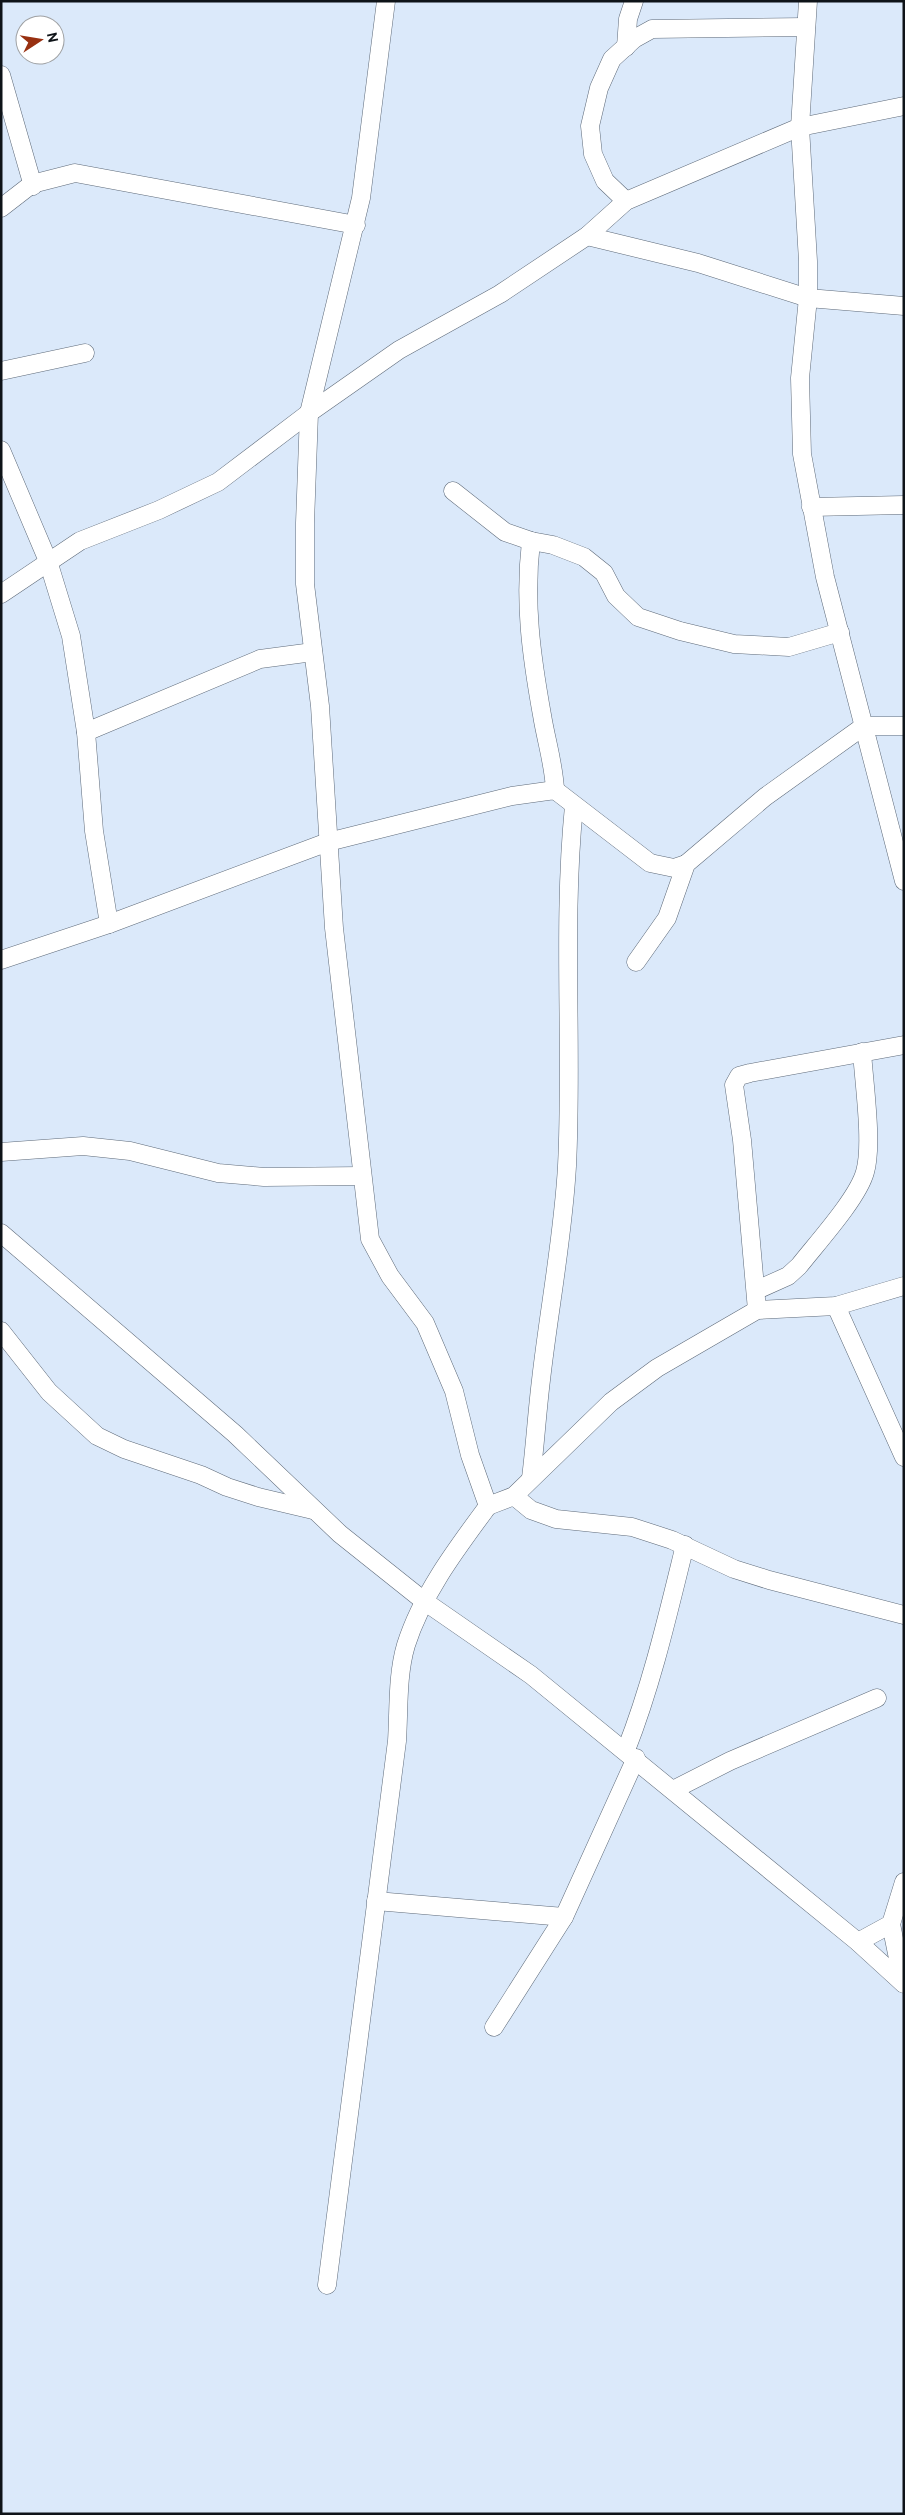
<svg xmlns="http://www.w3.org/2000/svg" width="905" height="2515" font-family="Overpass,sans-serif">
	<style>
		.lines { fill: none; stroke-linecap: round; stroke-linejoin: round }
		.minor-casing { stroke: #5e6a79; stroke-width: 19 }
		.minor { stroke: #fff; stroke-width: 18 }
	</style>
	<rect width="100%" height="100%" fill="#dbe9fa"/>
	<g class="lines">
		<defs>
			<g id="minor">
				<polyline points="808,1 800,127 808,261 808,298 800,378 802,454 825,577 904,881"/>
				<polyline points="626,47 628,19 634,1"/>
				<polyline points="1,75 33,186"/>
				<polyline points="626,201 605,181 593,154 590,126 599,88 612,59 634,39 652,29 806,27"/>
				<polyline points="1,208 32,184 75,173 356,225"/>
				<polyline points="587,236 698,263 808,298 904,306"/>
				<polyline points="1,371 85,353"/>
				<polyline points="1,450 48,561 71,636 86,732 94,831 109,924"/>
				<polyline points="453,491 505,532 531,541 553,545 584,557 604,573 616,596 638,617 680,631 734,644 789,647 840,632"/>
				<polyline points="811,507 904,505"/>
				<path d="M531,541C524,602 531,654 542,715C546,740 554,765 555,790"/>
				<polyline points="1,594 80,541 159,510 218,482 309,413 399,350 500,294 587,236 626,201 800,127 904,106"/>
				<polyline points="86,732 260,659 313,652"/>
				<polyline points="1,960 109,924 328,842 512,796 555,790 650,863 674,868 686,864"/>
				<polyline points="636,962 667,918 686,864 765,797 864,726 904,726"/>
				<polyline points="1,1152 83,1146 130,1151 218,1173 264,1177 362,1176"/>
				<polyline points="1,1233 235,1434 340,1534 424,1601 531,1675 858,1942 904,1984"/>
				<path d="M757,1290L788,1276L799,1266C817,1243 858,1198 865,1172C873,1145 864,1083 862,1052"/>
				<polyline points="836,1306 904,1457"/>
				<polyline points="757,1310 742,1140 734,1085 739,1076 750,1073 904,1045"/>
				<polyline points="1,1331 49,1392 97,1436 124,1449 201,1475 227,1487 258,1497 313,1510"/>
				<path d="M531,1478C535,1446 537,1413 541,1380C549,1309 563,1238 567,1166C573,1046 562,926 574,806"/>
				<polyline points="514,1496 531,1510 556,1519 632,1527 672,1540 734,1569 769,1580 904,1615"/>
				<polyline points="488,1506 514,1496 611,1402 657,1368 757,1310 836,1306 904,1286"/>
				<path d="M626,1750C652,1684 668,1614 685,1545"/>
				<polyline points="673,1790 730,1761 877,1698"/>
				<polyline points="376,1901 564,1917"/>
				<polyline points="858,1942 891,1924"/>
				<polyline points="903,1983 891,1924 904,1882"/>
				<polyline points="494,2027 564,1917 636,1758"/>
				<path d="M327,2285L397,1741C399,1710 397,1675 406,1645C422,1594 457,1548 488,1506L470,1455L454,1391L425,1323L390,1276L370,1239L334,928L320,706L305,584V523L309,413L361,198L386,1"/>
			</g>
		</defs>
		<!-- minor casing -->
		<use href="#minor" class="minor-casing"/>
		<!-- minor -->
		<use href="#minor" class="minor"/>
	</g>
	<!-- border -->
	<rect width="905" height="2515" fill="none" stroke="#0e1318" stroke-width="5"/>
	<!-- north arrow -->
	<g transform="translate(40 40) rotate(78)"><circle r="24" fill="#ffffff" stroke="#9fa1a3"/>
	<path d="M0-4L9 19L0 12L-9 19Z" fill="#983011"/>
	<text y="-8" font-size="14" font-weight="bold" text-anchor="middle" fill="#0e1318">N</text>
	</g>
</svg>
